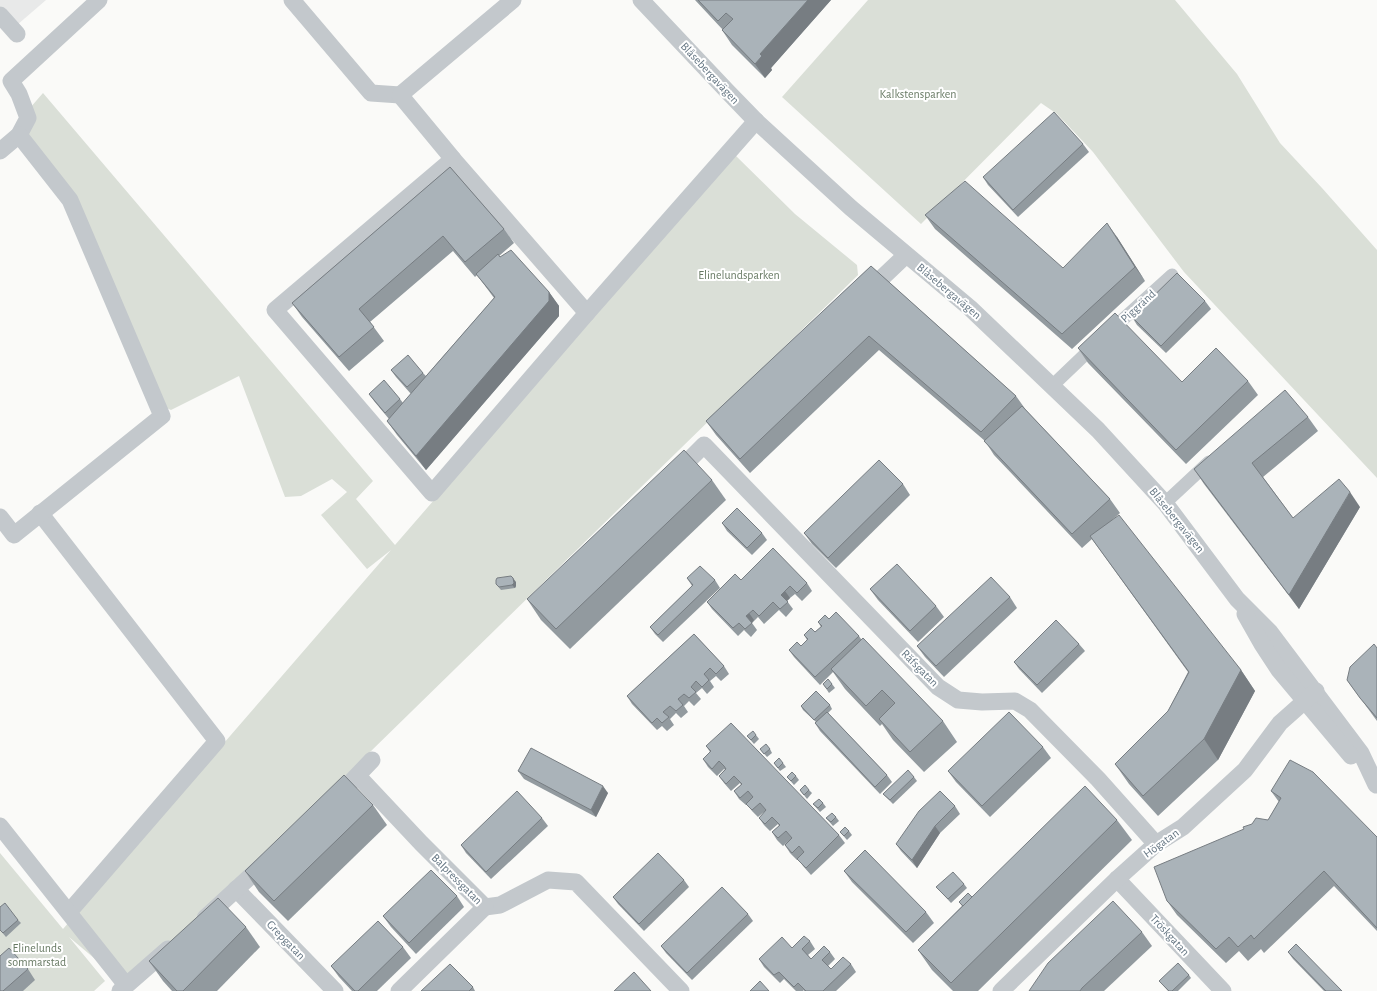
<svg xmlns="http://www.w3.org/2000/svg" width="1377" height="991" font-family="'Alegreya Sans',sans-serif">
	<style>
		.built { fill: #e8e9e9 }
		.green { fill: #dadfd7 }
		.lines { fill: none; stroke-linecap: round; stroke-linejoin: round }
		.pedestrian { stroke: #c3c8cc; stroke-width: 13 }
		.minor { stroke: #c3c8cc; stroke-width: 17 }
		.wall { fill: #929a9f }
		.shaded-wall { fill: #777d82 }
		.building { fill: #aab3b9; stroke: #777d82 }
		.labels { text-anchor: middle; stroke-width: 4; stroke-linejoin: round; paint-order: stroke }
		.street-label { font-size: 12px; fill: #657683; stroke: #fff }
		.park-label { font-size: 12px; fill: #687a64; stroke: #fff }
	</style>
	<rect width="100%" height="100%" fill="#fafaf8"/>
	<!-- built -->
	<polygon class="built" points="0,0 46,0 17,25 0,6"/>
	<!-- green -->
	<g class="green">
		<polygon points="868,0 1175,0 1237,74 1280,143 1322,188 1377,250 1377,478 1184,272 1093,152 1057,114 1041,103 921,224 782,97"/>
		<polygon points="43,93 373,481 356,499 395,545 734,154 795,214 857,265 858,275 145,972 126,985 69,937 105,981 94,991 0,991 0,853 63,929 391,550 367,569 321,515 347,492 332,479 301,496 285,497 239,376 171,410 153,402 105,268 16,124"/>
	</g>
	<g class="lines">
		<!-- pedestrian -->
		<g class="pedestrian">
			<polyline points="1110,331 1172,275"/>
			<polyline points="1052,386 1096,344"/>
			<polyline points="1165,503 1209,462"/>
		</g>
		<!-- minor -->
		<g class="minor">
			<polyline points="292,0 371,93 400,95"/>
			<polyline points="513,0 400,95 453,159 587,313"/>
			<polyline points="641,0 727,91 756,121 851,208 970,308 1098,430 1165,503 1237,599 1270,632 1361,753 1376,785"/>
			<polyline points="0,15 17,34"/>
			<polyline points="0,151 19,135 28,118 19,94 11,81 99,0"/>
			<polyline points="453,159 275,310 432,493 587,313 756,121"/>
			<polyline points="866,293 906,255"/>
			<polyline points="675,474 704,445 938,687 958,700 982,702 1015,701 1030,710 1098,779 1156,844"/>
			<polyline points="40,513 217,741 69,912"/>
			<polyline points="0,517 14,535 162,416 70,200 19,135"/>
			<polyline points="1245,614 1262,644 1279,670 1351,756"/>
			<polyline points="358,776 421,843 485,907 500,905 548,880 576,882 681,991"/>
			<polyline points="350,783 372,760"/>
			<polyline points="0,826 126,985"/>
			<polyline points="1117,879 1223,991"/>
			<polyline points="236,889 335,991"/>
			<polyline points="205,918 267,861"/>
			<polyline points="120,991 168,949"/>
			<polyline points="399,991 485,907"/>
			<polyline points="1001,991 1117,879 1156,844 1183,827 1245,770 1280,723 1316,691"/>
		</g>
	</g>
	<!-- wall -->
	<g class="wall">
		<polygon points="695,0 831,0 771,68 772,70 765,78 732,45 722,30 723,30"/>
		<polygon points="1083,144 1089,152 1018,217 988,185 983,177"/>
		<polygon points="450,167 504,229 514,243 499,256 549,292 559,306 559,316 426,470 397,435 387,421 389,419 374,401 369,394 400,399 403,403 411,394 396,377 391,370 423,373 426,376 494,298 477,275 475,277 453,251 370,322 384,341 349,371 302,317 292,303"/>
		<polygon points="925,215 1063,268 1117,237 1145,281 1072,349 935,229"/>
		<polygon points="871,266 1016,396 1026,410 1110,499 1120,513 1111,521 1241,670 1255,691 1218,760 1158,816 1129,784 1115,764 1168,711 1188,672 1092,539 1082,548 994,455 985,441 879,350 750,473 716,435 706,421"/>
		<polygon points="1205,301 1211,309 1166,353 1137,325 1132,317"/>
		<polygon points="1078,348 1182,382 1248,381 1258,395 1186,464 1088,363"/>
		<polygon points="1308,417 1318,431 1263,477 1293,518 1360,507 1299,609 1204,484 1194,469"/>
		<polygon points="712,480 726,500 570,649 541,620 527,599"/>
		<polygon points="903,484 910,495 836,568 812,544 804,533"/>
		<polygon points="722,523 762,533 767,540 752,555 727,531"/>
		<polygon points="687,578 715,580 720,588 663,642 655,634 650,627 692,586"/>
		<polygon points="741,580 807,583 812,591 802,601 795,594 790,598 787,601 793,609 786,617 779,610 764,624 758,617 752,623 757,630 751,637 744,630 738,636 712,609 707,602"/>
		<polygon points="516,582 516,586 515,588 501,590 496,584"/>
		<polygon points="870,589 936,606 944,617 918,642 878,600"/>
		<polygon points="1010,597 1017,608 944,677 925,657 917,646"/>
		<polygon points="829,619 859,636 861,639 943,721 957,742 924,772 893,740 882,724 880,726 845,689 833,672 820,685 794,657 789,650 801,646 807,640 804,635 815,632 821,627 818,622"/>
		<polygon points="694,634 724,666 729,674 721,681 716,676 710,681 714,687 707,694 702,688 696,693 701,699 694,706 689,701 684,706 688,712 681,718 676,713 670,719 674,725 667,731 662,726 657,730 632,704 627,696"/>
		<polygon points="1079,644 1085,651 1042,693 1019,669 1014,662"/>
		<polygon points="1377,648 1377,721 1347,680"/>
		<polygon points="823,684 832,684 835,688 829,693"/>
		<polygon points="830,705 832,709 828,713 887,775 892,782 880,794 820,731 815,723 816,722 803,710 801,706"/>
		<polygon points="756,735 759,739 754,744 747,736"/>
		<polygon points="706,746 839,835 845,843 811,875 803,866 798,859 797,860 790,853 785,845 791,839 783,846 777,840 772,832 779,826 778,824 770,831 764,825 759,818 765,811 758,817 752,811 747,804 746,805 739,799 734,791 741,785 740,783 731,791 724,783 719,776 725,769 724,769 717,776 708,767 703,759 710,752"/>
		<polygon points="1043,747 1051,758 990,817 956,782 948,771"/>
		<polygon points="760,749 770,749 772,753 767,757"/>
		<polygon points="774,763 783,763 786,767 780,771"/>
		<polygon points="518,771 608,793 596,817 524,779"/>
		<polygon points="796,776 799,780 794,785 787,777"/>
		<polygon points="914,777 917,781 893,804 883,794"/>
		<polygon points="800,790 809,790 812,793 807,799"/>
		<polygon points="1271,791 1377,837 1377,931 1334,886 1264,953 1261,949 1248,961 1239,951 1226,963 1177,915 1167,901 1268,820 1279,802"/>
		<polygon points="823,803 826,807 820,812 813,804"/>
		<polygon points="373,805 387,825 288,921 259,892 245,871"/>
		<polygon points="955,806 960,814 940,833 917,868 901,851 896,844"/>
		<polygon points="836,817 839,821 833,826 826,818"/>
		<polygon points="542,818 548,826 491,879 466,853 461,845"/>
		<polygon points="1117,820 1132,840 978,991 953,991 932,970 918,950 962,906 959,902 972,897"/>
		<polygon points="849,831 852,835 847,840 840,832"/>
		<polygon points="844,871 926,912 934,923 913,943 852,882"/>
		<polygon points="684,880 689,887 644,931 618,904 613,897"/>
		<polygon points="964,884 967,888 951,903 939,890 936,887"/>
		<polygon points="457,896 464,907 416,954 391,927 383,916"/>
		<polygon points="0,907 18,920 21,923 6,937 0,930"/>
		<polygon points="748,914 753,921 692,980 666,953 661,946"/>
		<polygon points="246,927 260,947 217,991 172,991 163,981 149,961"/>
		<polygon points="1142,932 1152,946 1104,991 1029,991"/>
		<polygon points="810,941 815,949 808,955 811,959 830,952 835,959 828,966 831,969 851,964 856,972 836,991 804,991 804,990 803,991 796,991 784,979 780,983 764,967 759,959"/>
		<polygon points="403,947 411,958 377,991 352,991 339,977 331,966"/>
		<polygon points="1288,952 1342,991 1324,991 1293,959"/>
		<polygon points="28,969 35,980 23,991 0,991"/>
		<polygon points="1189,975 1191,978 1178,991 1168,991 1159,981"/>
		<polygon points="473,987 475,991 421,991"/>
	</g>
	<!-- shaded-wall -->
	<g class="shaded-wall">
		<polygon points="808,0 831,0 771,68 772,70 765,78 755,64 760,54"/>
		<polygon points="1107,223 1117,237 1145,281 1135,267"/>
		<polygon points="549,292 559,306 559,316 426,470 416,456"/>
		<polygon points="1350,492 1360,507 1299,609 1289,595"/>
		<polygon points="513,578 516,582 516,586 515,588 512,585"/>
		<polygon points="785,591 790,598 786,602 781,595"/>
		<polygon points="749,613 754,620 751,624 746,616"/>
		<polygon points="1241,670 1255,691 1218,760 1204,739"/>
		<polygon points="603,786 608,793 596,817 591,810"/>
		<polygon points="935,826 940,833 917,868 912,860"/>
	</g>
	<!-- building -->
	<g class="building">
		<polygon points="698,0 808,0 760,54 762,56 755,64 722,30 733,19 726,13 718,21"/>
		<polygon points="1054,112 1083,144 1013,210 983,177"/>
		<polygon points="450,167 504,229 465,262 443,236 359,309 374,327 339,357 292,303"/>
		<polygon points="965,181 1063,268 1107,223 1135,267 1062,334 925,215"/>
		<polygon points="511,250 549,292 549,301 416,456 387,421 495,297 476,274 498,254 500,257"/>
		<polygon points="871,266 1016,396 981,432 869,336 740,459 706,421"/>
		<polygon points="1177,273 1205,301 1161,346 1132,317"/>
		<polygon points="1115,313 1182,382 1216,348 1248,381 1176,450 1078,348"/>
		<polygon points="408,355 423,373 407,387 391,370"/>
		<polygon points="384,380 400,399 385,413 369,394"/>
		<polygon points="1285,390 1308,417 1252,463 1293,518 1339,479 1350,492 1289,595 1194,469"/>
		<polygon points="1022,406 1110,499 1072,534 984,441"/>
		<polygon points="684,450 712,480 556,629 527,599"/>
		<polygon points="879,460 903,484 828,558 804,533"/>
		<polygon points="737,508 762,533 747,548 722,523"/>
		<polygon points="1119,515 1241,670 1204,739 1143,796 1115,764 1168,711 1189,672 1090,536"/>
		<polygon points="773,548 807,583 797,593 790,586 781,595 788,602 780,609 773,602 759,616 753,610 746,616 752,623 745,629 739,623 733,628 707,602 735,574 741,580"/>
		<polygon points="897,564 936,606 910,631 870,589"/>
		<polygon points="700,566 715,580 658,635 650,627 693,585 687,578"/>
		<polygon points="511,576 513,578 514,583 512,585 499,587 496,584 496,580 497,578"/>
		<polygon points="991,577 1010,597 936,666 917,646"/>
		<polygon points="836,612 859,636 815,677 789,650 797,642 801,646 808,639 804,635 811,628 815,632 822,626 818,622 825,615 829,619"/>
		<polygon points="1056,620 1079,644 1037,685 1014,662"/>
		<polygon points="694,634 724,666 716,674 710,668 704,674 709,680 702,687 696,681 691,687 696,692 689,698 684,694 678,699 683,705 676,711 670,706 663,712 669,717 662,723 657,718 652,723 627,696"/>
		<polygon points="863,638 943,721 910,752 879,719 895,703 882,690 866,706 831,669"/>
		<polygon points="1374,644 1377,648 1377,718 1360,698 1347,680 1350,667"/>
		<polygon points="828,679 832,684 827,689 823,684"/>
		<polygon points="816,691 830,705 814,720 801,706"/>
		<polygon points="827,712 887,775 875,787 815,723"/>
		<polygon points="1009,712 1043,747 982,806 948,771"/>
		<polygon points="731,723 839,835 806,868 797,859 804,852 799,846 792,853 785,845 792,838 786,831 778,838 772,832 780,825 772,817 765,824 759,818 766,810 760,803 752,810 746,804 753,797 748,791 740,798 734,791 742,784 734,776 726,784 719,776 726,769 724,766 719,761 712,769 703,759 711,751 706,746"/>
		<polygon points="753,731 756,735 751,740 747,736"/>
		<polygon points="766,744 770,749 764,754 760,749"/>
		<polygon points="531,748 603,786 591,810 518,771"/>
		<polygon points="779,758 783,763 778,768 774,763"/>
		<polygon points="1290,760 1313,772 1377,837 1377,928 1324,871 1254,939 1251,935 1238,947 1229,937 1216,949 1167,901 1154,867 1244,829 1243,827 1252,824 1256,818 1268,820 1281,798 1271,791"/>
		<polygon points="908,770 914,777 890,800 883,794"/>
		<polygon points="792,772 796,776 791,781 787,777"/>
		<polygon points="344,775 373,805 274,901 245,871"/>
		<polygon points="805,785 809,790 804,795 800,790"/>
		<polygon points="1085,786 1117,820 951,983 918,950"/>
		<polygon points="517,791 542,818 486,872 461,845"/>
		<polygon points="940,791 955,806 935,826 912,860 896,844 919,811"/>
		<polygon points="819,799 823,803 818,808 813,804"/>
		<polygon points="832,813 836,817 831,822 826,818"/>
		<polygon points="845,827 849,831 844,836 840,832"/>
		<polygon points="865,850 926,912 906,932 844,871"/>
		<polygon points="658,853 684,880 639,924 613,897"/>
		<polygon points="431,870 457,896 409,943 383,916"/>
		<polygon points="953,872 964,884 948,899 936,887"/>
		<polygon points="722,887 748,914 687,973 661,946"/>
		<polygon points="968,893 972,897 963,906 959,902"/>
		<polygon points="218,898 246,927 183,991 177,991 149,961"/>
		<polygon points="1113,901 1142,932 1082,988 1080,991 1029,991 1048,963"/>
		<polygon points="5,903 18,920 3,933 0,930 0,907"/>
		<polygon points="378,921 403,947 358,991 355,991 331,966"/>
		<polygon points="804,936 810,941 802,949 811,959 824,946 830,952 822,960 831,969 843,957 851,964 823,991 806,991 798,983 794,987 779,972 774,975 759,959 782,937 792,948"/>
		<polygon points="1296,944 1342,991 1326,991 1288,952"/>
		<polygon points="9,948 28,969 3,991 0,991 0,956"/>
		<polygon points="1178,963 1189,975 1172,991 1169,991 1159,981"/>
		<polygon points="450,964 473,987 469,991 421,991"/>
		<polygon points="634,972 651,991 614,991"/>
		<polygon points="760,981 769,991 750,991"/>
	</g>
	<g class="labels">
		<!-- street labels -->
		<g class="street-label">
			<text transform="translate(710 73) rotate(47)" y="4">Blåsebergavägen</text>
			<text transform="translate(949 291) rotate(40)" y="4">Blåsebergavägen</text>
			<text transform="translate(1138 306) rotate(-42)" y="4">Piggränd</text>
			<text transform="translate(1177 520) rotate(51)" y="4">Blåsebergavägen</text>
			<text transform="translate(920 668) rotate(45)" y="4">Räfsgatan</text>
			<text transform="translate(1161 843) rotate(-36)" y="4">Högatan</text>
			<text transform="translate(457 879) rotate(45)" y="4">Balpressgatan</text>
			<text transform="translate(1170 935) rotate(47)" y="4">Tröskgatan</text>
			<text transform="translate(286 940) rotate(46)" y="4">Grepgatan</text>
		</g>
		<!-- park labels -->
		<g class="park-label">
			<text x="918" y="98">Kalkstensparken</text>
			<text x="739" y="279">Elinelundsparken</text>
			<text x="37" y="952">Elinelunds<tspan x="37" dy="14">sommarstad</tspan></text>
		</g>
	</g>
</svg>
